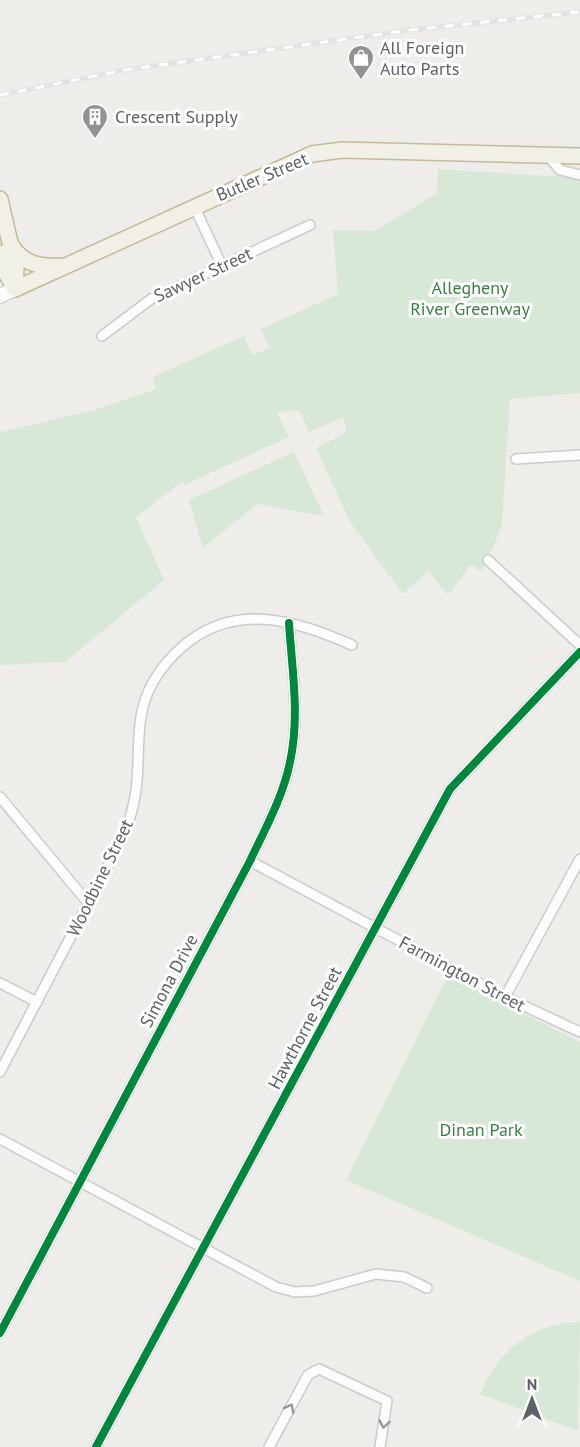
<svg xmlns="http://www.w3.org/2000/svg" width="580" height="1447" font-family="'PT Sans',sans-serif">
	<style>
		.green { fill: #d7e9d6 }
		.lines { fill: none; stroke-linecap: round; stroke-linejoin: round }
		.minor-casing { stroke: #cacbcb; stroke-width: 12 }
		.secondary-casing { stroke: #c9c9c9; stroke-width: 16 }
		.trunk-casing { stroke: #c4b998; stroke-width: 18 }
		.minor { stroke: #fcfcfc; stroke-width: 9 }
		.secondary { stroke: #fcfcfc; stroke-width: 14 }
		.trunk { stroke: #f1f0e6; stroke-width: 15 }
		.rail-casing { stroke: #e3e3e3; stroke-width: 5 }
		.rail { stroke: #fff; stroke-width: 3; stroke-dasharray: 9; stroke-linecap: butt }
		.cycleway-casing { stroke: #fff; stroke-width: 11 }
		.cycleway { stroke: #00873e; stroke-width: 8 }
		.oneway { stroke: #95979a }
		.labels { text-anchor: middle; stroke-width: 6; stroke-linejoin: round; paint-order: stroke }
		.poi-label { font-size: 18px; fill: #5e6166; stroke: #fff; text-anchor: start }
		.street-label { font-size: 18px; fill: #5e6166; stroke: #fff }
		.park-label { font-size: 18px; fill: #3a8141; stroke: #fff }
	</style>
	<rect width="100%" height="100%" fill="#eeede9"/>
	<!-- green -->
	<g class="green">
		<polygon points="438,169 580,178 580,393 510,399 502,524 493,549 481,571 471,565 448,595 428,571 403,594 350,522 316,448 346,433 344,417 309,432 299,410 277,412 289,437 184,485 183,481 136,517 164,580 65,662 0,665 0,432 95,410 156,389 153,377 244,336 252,355 270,348 261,329 338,294 333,230 375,231 437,193"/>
		<polygon points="294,452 324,516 257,504 203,548 189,500"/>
		<polygon points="448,975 580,1042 580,1281 346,1180"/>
		<path d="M580,1322L578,1431L480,1394C496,1352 533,1322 580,1322Z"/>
	</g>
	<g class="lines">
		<defs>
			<g id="minor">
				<polyline points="548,156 560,170 580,175"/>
				<polyline points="194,206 222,266"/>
				<polyline points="102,336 151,299 310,225"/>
				<polyline points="516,459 580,455"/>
				<polyline points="488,560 580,645"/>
				<polyline points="0,797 89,904"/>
				<polyline points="250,861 505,997 580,1032"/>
				<polyline points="0,983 37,1002"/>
				<polyline points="505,997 580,859"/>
				<path d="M0,1072L127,829C130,816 135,803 136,789C140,763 136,733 143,707C149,684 164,663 182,647C235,601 294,620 352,645"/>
				<polyline points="0,1139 276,1287 295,1292 314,1291 376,1274 404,1277 427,1288"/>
				<path d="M0,1333L250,861C265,829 283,797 290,762C300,716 292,670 289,623"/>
				<polyline points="96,1447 450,789 580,652"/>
				<polyline points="269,1447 308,1375 319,1369 387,1401 380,1447"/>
			</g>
			<polyline id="secondary" points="0,296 15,289"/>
			<g id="trunk">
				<polyline points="0,199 16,269 15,289"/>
				<path d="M11,245C23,264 39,267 60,266"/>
				<polyline points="0,253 6,273 15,289"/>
				<polyline points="15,289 312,154 342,150 580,156"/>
			</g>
		</defs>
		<!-- minor casing -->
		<use href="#minor" class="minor-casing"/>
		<!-- secondary casing -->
		<use href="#secondary" class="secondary-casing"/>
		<!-- trunk casing -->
		<use href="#trunk" class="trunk-casing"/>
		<!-- minor -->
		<use href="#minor" class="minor"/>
		<!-- secondary -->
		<use href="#secondary" class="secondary"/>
		<!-- trunk -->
		<use href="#trunk" class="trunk"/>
		<defs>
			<polyline id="rail" points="0,95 125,70 410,30 580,12"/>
		</defs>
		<!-- rail casing -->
		<use href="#rail" class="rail-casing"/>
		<!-- rail -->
		<use href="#rail" class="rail"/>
		<defs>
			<g id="cycleway">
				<path d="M0,1333L250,861C265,829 283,797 290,762C300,716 292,670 289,623"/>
				<polyline points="96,1447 450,789 580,652"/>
			</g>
		</defs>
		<!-- cycleway casing -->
		<use href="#cycleway" class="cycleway-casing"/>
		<!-- cycleway -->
		<use href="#cycleway" class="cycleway"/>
	</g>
	<!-- one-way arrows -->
	<defs><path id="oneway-chevron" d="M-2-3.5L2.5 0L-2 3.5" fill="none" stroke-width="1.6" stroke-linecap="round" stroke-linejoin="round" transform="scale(1.5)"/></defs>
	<g class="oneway">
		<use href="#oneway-chevron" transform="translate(290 1408) rotate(-62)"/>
		<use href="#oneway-chevron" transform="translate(384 1424) rotate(100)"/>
	</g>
	<!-- icons -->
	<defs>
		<symbol id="shop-pin" viewBox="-11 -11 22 30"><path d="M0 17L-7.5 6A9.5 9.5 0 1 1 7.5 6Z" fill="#909294" stroke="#fff"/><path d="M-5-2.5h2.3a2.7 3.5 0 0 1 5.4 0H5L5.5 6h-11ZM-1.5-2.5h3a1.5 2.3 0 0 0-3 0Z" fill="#fff"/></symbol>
		<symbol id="building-pin" viewBox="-11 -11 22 30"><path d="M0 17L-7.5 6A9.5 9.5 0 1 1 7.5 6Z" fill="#909294" stroke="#fff"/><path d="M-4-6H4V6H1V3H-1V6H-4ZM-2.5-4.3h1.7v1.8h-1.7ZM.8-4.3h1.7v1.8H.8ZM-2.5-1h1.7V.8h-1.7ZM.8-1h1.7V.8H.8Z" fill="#fff"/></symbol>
	</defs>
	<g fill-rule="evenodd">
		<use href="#shop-pin" x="346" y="43" width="30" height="40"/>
		<use href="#building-pin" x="80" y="102" width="30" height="40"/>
	</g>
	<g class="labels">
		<!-- poi labels -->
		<g class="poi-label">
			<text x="380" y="54">All Foreign<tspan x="380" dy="21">Auto Parts</tspan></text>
			<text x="115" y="123">Crescent Supply</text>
		</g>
		<!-- street labels -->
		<g class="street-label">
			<text transform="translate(262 177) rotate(-23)" y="6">Butler Street</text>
			<text transform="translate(203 275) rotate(-25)" y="6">Sawyer Street</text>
			<text transform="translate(100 878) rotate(-64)" y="6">Woodbine Street</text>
			<text transform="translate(462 974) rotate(28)" y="6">Farmington Street</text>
			<text transform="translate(169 981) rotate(-62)" y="6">Simona Drive</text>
			<text transform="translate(305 1028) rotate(-62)" y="6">Hawthorne Street</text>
		</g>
		<!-- park labels -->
		<g class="park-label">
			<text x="470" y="294">Allegheny<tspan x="470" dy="21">River Greenway</tspan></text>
			<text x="481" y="1136">Dinan Park</text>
		</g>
	</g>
	<!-- north arrow -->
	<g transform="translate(532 1399)" stroke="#ffffff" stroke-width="4.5" paint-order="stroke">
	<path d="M0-4.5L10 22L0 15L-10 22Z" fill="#5e6166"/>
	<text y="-9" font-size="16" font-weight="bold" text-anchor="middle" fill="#5e6166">N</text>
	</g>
</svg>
